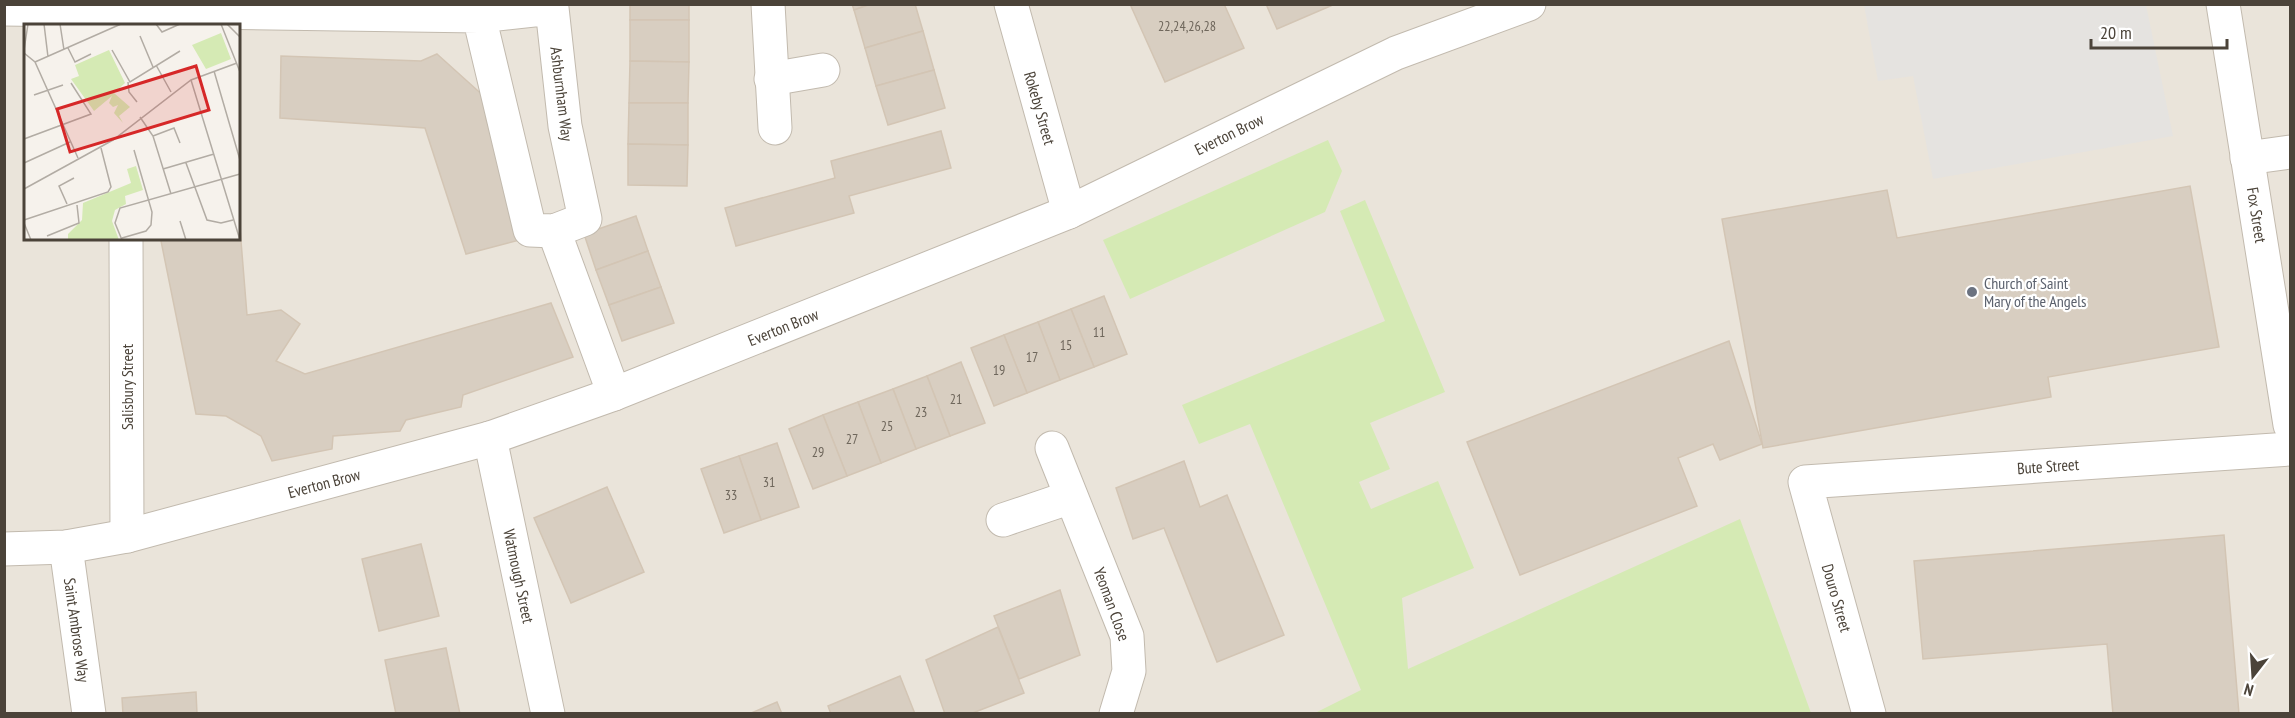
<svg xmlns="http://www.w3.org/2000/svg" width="2295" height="718" font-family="'PT Sans Narrow',sans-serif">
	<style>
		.residential { fill: #eae4da; fill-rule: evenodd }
		.green { fill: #d5eab4 }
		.parking { fill: #e5e3e0 }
		.building { fill: #d8cec1; stroke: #d3c5b4; stroke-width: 1.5 }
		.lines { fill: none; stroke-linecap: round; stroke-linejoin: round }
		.pedestrian-casing { stroke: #c2baae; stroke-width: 35 }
		.minor-casing { stroke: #c2baae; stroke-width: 35 }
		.tertiary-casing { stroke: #c2baae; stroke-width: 35 }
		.pedestrian { stroke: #fff; stroke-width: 33 }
		.minor { stroke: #fff; stroke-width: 33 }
		.tertiary { stroke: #fff; stroke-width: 33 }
		.worship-dot { fill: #6b7280; stroke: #fff; stroke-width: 2 }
		.labels { text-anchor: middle; stroke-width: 4.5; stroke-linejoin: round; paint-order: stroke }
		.number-label { font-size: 14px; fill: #6e665b }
		.street-label { font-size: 16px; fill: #4b4339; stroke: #fff }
		.worship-label { font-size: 16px; fill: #5b616d; stroke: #fff; text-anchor: start }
		.inset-road { fill: none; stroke: #b2aca4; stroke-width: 1.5 }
		.view { fill: #d62828; fill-opacity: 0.15; stroke: #d62828; stroke-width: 3 }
		.inset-edge { fill: none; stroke: #4b4339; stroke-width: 3 }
	</style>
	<rect width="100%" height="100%" fill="#f6f2ec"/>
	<!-- residential -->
	<path class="residential" d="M5,5H2290V713H5ZM26,26H238V238H26Z"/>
	<!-- green -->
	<g class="green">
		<polygon points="1328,140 1342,171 1325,212 1130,299 1103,240"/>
		<polygon points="1365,200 1445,392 1370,423 1390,469 1359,482 1371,509 1438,481 1474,568 1402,598 1408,669 1740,519 1811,713 1315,713 1361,690 1250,424 1199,444 1182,405 1385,321 1340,211"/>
	</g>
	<!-- parking -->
	<polygon class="parking" points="1864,5 2146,5 2173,136 1933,179 1913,76 1878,81"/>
	<!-- building -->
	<g class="building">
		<rect x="630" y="4" width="59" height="16"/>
		<polygon points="852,4 871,4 854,10"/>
		<polygon points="871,4 915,4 923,31 865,48 854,10"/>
		<polygon points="1130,4 1224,4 1244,48 1165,82"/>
		<polygon points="1266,4 1335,4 1277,29"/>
		<polygon points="630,20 689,20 689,62 630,61"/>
		<polygon points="923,31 934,70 876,86 865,48"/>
		<polygon points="437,54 487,99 486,119 527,238 466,254 425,128 280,118 281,56 421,61"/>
		<polygon points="630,61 689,62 688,103 629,103"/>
		<polygon points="934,70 945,108 888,125 876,86"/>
		<polygon points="629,103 688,103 688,145 628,144"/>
		<polygon points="941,131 951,168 849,196 854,213 736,246 725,208 835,178 831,161"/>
		<polygon points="628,144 688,145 687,186 628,185"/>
		<polygon points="2190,186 2219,347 2048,377 2051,397 1763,448 1722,219 1887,190 1897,238"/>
		<polygon points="238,204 247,315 281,310 300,324 276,361 305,374 551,303 573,357 463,395 461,407 406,420 400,431 333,436 332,449 272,461 261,436 226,416 196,414 161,241 161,238 238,238"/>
		<polygon points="636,216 648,251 596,270 584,234"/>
		<polygon points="648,251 661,287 609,305 596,270"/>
		<polygon points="661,287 674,323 622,341 609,305"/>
		<polygon points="1104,296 1127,354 1094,367 1071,309"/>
		<polygon points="1071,309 1094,367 1060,380 1038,322"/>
		<polygon points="1038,322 1060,380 1027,393 1004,335"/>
		<polygon points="1004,335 1027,393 994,406 971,348"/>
		<polygon points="1729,341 1762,444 1720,460 1713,444 1678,458 1697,506 1520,575 1467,442"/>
		<polygon points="961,362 985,423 950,436 927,376"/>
		<polygon points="927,376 950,436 916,449 893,389"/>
		<polygon points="893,389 916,449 881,463 858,402"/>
		<polygon points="858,402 881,463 847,476 823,415"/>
		<polygon points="823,415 847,476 813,489 789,429"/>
		<polygon points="777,443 799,507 761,520 739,456"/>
		<polygon points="739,456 761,520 724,533 701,469"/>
		<polygon points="1184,461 1200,507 1227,495 1284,635 1217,662 1164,528 1133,539 1116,488"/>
		<polygon points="607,487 644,572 571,603 534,518"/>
		<polygon points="2224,535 2239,714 2113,714 2107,644 1923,659 1914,561"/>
		<polygon points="421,544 439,616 379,631 362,559"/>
		<polygon points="1060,590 1080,655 1019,679 994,616"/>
		<polygon points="998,627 1024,693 970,714 945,714 926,660"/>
		<polygon points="446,648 460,714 396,714 385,660"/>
		<polygon points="900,676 915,714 831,714 828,706"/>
		<polygon points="196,692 197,714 123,714 122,698"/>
		<polygon points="777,702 782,714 749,714"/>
	</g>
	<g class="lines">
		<defs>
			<g id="pedestrian">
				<polyline points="4,9 479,16 552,8 565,126 585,219 554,231 530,230 479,16"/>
				<polyline points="66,547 89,714"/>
			</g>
			<g id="minor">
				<polyline points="768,4 775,128"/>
				<polyline points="1011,4 1069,212"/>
				<polyline points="125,26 125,4"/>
				<polyline points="771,79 823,70"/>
				<polyline points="2247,158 2290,152"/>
				<polyline points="554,231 614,394"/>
				<polyline points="126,238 127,536"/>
				<polyline points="490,438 548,714"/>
				<polyline points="1052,448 1127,636 1129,671 1116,714"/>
				<polyline points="1003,520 1071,497"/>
				<polyline points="1869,714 1805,482 2290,449"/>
			</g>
			<g id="tertiary">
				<polyline points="2223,4 2290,425"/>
				<polyline points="4,549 66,547 127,536 490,438 614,394 1069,212 1396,53 1529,4"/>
			</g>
		</defs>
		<!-- pedestrian casing -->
		<use href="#pedestrian" class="pedestrian-casing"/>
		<!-- minor casing -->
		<use href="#minor" class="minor-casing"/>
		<!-- tertiary casing -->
		<use href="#tertiary" class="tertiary-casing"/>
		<!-- pedestrian -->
		<use href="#pedestrian" class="pedestrian"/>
		<!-- minor -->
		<use href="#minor" class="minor"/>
		<!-- tertiary -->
		<use href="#tertiary" class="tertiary"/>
	</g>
	<!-- markers -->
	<circle class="worship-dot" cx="1972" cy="292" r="6"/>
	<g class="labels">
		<!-- number labels -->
		<g class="number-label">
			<text x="1187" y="31">22,24,26,28</text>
			<text x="1099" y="337">11</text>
			<text x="1066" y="350">15</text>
			<text x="1032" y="362">17</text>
			<text x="999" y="375">19</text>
			<text x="956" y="404">21</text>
			<text x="921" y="417">23</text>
			<text x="887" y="431">25</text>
			<text x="852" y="444">27</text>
			<text x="818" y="457">29</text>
			<text x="769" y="487">31</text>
			<text x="731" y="500">33</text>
		</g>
		<!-- street labels -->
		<g class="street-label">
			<text transform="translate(562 94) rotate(83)" y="6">Ashburnham Way</text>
			<text transform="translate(1040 108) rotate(74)" y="6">Rokeby Street</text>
			<text transform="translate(1229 134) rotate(-26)" y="6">Everton Brow</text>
			<text transform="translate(2257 215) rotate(81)" y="6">Fox Street</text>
			<text transform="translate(783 327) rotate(-22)" y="6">Everton Brow</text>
			<text transform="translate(127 387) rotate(-90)" y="6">Salisbury Street</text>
			<text transform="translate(2048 466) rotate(-4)" y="6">Bute Street</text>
			<text transform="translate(324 483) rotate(-15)" y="6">Everton Brow</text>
			<text transform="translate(519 576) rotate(78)" y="6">Watmough Street</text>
			<text transform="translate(1837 598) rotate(74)" y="6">Douro Street</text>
			<text transform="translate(1112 604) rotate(70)" y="6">Yeoman Close</text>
			<text transform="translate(77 630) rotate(82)" y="6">Saint Ambrose Way</text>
		</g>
		<!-- worship labels -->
		<g class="worship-label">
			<text x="1984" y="289">Church of Saint<tspan x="1984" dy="18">Mary of the Angels</tspan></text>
		</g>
	</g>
	<!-- overview -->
	<g transform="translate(24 24)">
		<rect width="216" height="216" fill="#f6f2ec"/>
		<path d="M197,9L207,35L182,45L168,21ZM85,26L101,59L90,69L106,83L95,92L99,99L90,89L94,81L89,83L85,79L88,72L70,87L47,55L55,52L51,41ZM112,142L119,166L101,172L102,180L91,186L88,197L95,216H44V210L58,196L59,179L107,159L103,145Z" fill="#d5eab4"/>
		<path class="inset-road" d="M20,0L24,33M36,0L40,26M132,0L138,8L156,0M197,0L216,48M203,0L216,13M116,12L129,43M44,24L51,38L67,30M0,26L4,0M88,26L106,58L156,27M0,29L11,38L54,134M11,38L97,0M132,41L147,68M190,47L216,136M167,56L216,216M104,58L105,68L113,78M10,71L39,61M116,93L129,112L147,170M129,112L150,104L156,119M0,115L67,90L47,59M0,139L46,118M162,139L183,196L197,199L209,196M139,145L190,130M0,165L89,116L167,56L213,39M43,180L35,162L50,154M0,196L84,168L87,163L77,124M156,197L162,216M0,199L7,216M23,212L55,199L53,181M98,214L122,207L127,201L128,188L110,126M98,216L91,199L96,184L216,150"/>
		<path class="view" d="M172,42L185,86L46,128L33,85Z"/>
		<rect width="216" height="216" class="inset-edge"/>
	</g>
	<!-- border -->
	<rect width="2295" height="718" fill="none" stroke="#4b4339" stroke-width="12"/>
	<!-- north arrow -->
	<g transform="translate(2253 676) rotate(197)" stroke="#ffffff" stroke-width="4.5" paint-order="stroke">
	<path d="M0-4.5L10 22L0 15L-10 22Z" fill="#4b4339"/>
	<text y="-9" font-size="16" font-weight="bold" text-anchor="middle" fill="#4b4339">N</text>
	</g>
	<!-- scale -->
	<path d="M2091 39v9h136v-9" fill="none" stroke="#4b4339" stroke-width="3"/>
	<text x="2100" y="39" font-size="18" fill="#4b4339" stroke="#ffffff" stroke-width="4.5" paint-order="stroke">20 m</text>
</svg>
